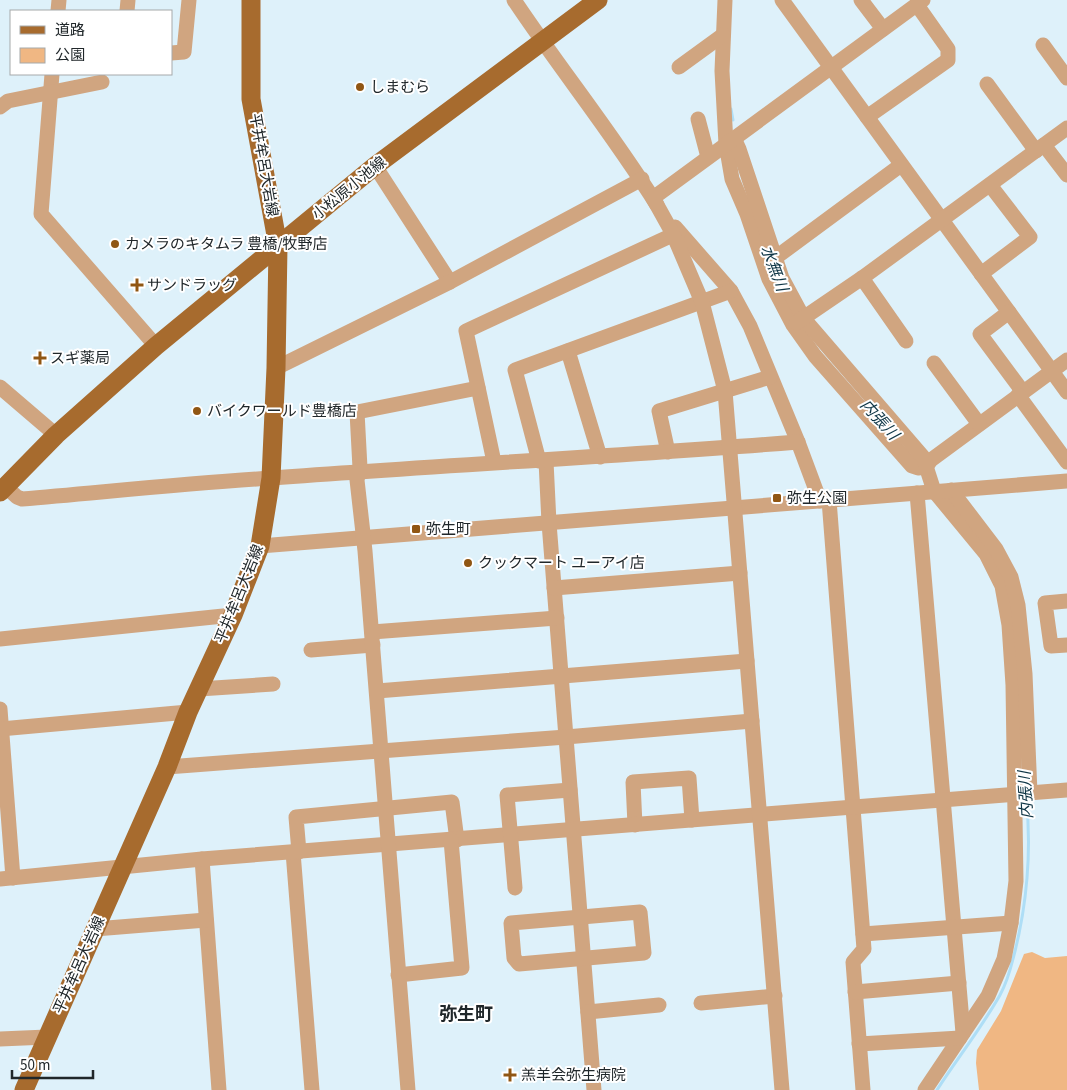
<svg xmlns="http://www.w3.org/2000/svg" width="1067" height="1090" font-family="'Source Sans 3','Noto Sans JP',sans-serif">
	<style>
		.green { fill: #f0b783 }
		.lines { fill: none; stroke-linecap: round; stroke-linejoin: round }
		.stream { stroke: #aedef6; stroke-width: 3 }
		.minor { stroke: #d0a580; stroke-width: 15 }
		.major { stroke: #a76b2e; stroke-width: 19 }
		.poi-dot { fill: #905613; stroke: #fff; stroke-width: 2 }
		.labels { text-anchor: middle; stroke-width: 4; stroke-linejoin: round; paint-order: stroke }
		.poi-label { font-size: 15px; fill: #20272a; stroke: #fff; text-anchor: start }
		.street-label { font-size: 15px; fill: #20272a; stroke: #fff }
		.water-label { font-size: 16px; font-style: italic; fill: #0e3545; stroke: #fff }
		.quarter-label { font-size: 18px; font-weight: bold; fill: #20272a; stroke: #fff }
	</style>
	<rect width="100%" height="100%" fill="#def1fa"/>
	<!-- green -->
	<polygon class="green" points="1032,952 1045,958 1067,956 1067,1090 979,1090 976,1063 977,1050 1001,1011 1024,954"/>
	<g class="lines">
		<!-- stream -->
		<g class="stream">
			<polyline points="731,109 733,120"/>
			<path d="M937,1090C957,1059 982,1027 1000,995C1006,984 1010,971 1013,959C1027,907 1032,849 1026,797"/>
		</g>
		<!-- minor -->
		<g class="minor">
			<path d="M514,0C560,69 613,134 657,205"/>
			<polyline points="725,0 722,71 726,144 732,179 747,214 769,279 793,325 815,356 912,466 918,468 926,467 931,460 1067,360"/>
			<polyline points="782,0 1067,392"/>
			<polyline points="861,0 883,29"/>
			<polyline points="58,11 59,0"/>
			<polyline points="127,11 128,0"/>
			<polyline points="1043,45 1067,78"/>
			<polyline points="171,53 184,52 189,0"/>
			<polyline points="679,67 723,35"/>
			<polyline points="52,74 41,214 156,346"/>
			<polyline points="987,84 1036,151"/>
			<polyline points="0,107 8,101 102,82"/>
			<polyline points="867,117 948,60 948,49 917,5"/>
			<polyline points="698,119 708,157"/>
			<polyline points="734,138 739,149 782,278 804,319 923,457 934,491 986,554 1002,586 1009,625 1013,685 1016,881 1011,923 1004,959 988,996 925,1090"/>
			<polyline points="1044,145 1067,175"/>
			<polyline points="375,166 450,282"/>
			<polyline points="675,227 731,291 750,326 798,442 820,501"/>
			<polyline points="766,261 775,258 901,165"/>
			<polyline points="981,274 1030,237 990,185"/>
			<polyline points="862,278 906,341"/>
			<polyline points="1009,312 980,334 1023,392"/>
			<polyline points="796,323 862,278 1067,128"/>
			<polyline points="568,351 600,457"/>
			<polyline points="934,363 979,424"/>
			<polyline points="276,368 450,282 642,179"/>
			<polyline points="0,387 56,435"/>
			<polyline points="1018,395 1067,462"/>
			<polyline points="668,452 659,411 770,377"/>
			<polyline points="539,461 515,370 731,291"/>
			<polyline points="546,461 549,523 594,1090"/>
			<polyline points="494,462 466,331 679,232"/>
			<path d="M5,486L17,497L22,499C105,492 188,483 272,478C447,465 623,456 798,442"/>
			<polyline points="951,490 996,549 1011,577 1018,605 1025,674 1030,793"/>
			<polyline points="917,493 963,1033"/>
			<polyline points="829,500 864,949 853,962 863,1090"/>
			<polyline points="260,546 1067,481"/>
			<polyline points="554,588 740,573"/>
			<polyline points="1067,601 1045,603 1051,646 1067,645"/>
			<polyline points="372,632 557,618"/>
			<polyline points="0,639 233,615"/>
			<polyline points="311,650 373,645"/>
			<polyline points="199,689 273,684"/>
			<polyline points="377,691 747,661"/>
			<polyline points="0,709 13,878"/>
			<polyline points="0,729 188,712"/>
			<polyline points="167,767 566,737 752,721"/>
			<polyline points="635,825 633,782 689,778 692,820"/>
			<polyline points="293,852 312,1090"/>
			<polyline points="299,852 296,817 452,802 457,840"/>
			<polyline points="202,859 219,1090"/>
			<polyline points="0,879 202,859 1067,790"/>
			<polyline points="515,888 507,795 570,790"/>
			<polygon points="640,912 644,953 519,964 514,958 511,923"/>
			<polyline points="95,929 206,920"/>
			<polyline points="863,934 1011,923"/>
			<polyline points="398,975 462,968 451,840"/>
			<polyline points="855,992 959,983"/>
			<polyline points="701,1003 775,996"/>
			<polyline points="588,1012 659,1005"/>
			<polyline points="0,1039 47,1037"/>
			<polyline points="859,1044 960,1038"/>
			<polyline points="408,1090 365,551 357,480 360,468 357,412 478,388"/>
			<polyline points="782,1090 725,391 702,302 673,234 653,198 923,0"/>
		</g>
		<!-- major -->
		<g class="major">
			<polyline points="0,492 56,435 156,346 375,166 598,0"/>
			<polyline points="24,1090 167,767 188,712 233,615 260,546 271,478 276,368 278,246 251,99 251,0"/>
		</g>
	</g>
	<!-- markers -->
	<g class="poi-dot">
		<circle cx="360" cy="87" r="5"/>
		<circle cx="115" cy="244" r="5"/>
		<path d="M134.5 277.5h5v5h5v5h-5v5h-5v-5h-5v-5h5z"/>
		<path d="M37.5 350.5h5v5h5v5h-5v5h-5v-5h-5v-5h5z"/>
		<circle cx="197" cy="411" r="5"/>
		<rect x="772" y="493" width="10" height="10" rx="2.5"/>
		<rect x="411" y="524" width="10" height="10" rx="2.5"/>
		<circle cx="468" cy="563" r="5"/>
		<path d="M507.5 1067.5h5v5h5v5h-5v5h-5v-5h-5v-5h5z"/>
	</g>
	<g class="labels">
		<!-- poi labels -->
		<g class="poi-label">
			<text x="370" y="92">しまむら</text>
			<text x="125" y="249">カメラのキタムラ 豊橋/牧野店</text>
			<text x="147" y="290">サンドラッグ</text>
			<text x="50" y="363">スギ薬局</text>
			<text x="207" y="416">バイクワールド豊橋店</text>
			<text x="787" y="503">弥生公園</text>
			<text x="426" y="534">弥生町</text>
			<text x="478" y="568">クックマート ユーアイ店</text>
			<text x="521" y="1080">羔羊会弥生病院</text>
		</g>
		<!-- street labels -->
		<g class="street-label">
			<text transform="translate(264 165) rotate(80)" y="5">平井牟呂大岩線</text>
			<text transform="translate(349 188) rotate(-39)" y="5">小松原小池線</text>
			<text transform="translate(239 594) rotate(-68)" y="5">平井牟呂大岩線</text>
			<text transform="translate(79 965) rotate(-66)" y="5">平井牟呂大岩線</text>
		</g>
		<!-- water labels -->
		<g class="water-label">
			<text transform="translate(775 268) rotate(69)" y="6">水無川</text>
			<text transform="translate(880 419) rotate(48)" y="6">内張川</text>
			<text transform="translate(1025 795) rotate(-93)" y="6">内張川</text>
		</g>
		<!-- quarter labels -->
		<g class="quarter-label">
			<text x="466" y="1020">弥生町</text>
		</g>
	</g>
	<!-- legend -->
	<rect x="10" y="10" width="162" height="65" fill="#ffffff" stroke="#a6a9aa"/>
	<rect x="20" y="26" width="25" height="8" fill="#a76b2e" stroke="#a6a9aa"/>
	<text x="55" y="35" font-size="15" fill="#20272a">道路</text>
	<rect x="20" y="48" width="25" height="15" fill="#f0b783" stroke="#a6a9aa"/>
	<text x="55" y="60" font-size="15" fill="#20272a">公園</text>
	<!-- scale -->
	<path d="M12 1070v8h81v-8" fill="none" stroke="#20272a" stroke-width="2.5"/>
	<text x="20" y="1070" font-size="15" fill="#20272a" stroke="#ffffff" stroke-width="4" paint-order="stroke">50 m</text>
</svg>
